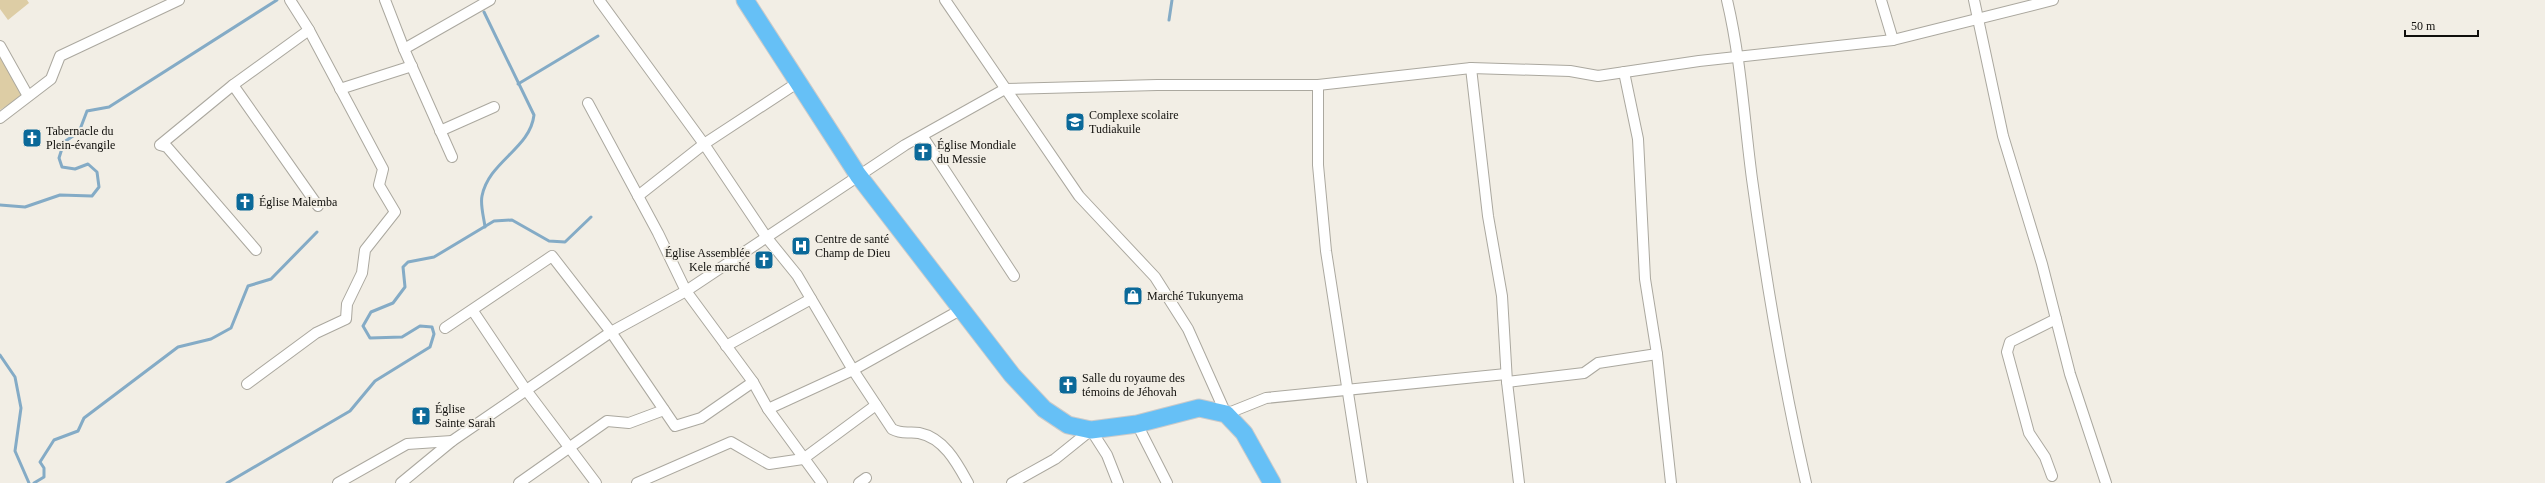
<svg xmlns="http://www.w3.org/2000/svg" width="2545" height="483" font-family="Georgia,serif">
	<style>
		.green { fill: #ddcda5 }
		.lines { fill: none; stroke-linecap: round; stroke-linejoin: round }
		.stream { stroke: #84abc6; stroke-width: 3 }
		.minor-casing { stroke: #aba89f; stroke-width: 12 }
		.trunk-casing { stroke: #cacaca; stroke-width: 19 }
		.minor { stroke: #fff; stroke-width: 10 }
		.trunk { stroke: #66c0f6; stroke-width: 17 }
		.labels { text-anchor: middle; stroke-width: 4; stroke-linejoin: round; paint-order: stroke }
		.poi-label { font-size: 12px; fill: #100f0c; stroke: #f2eee5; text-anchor: start }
	</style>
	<rect width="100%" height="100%" fill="#f2eee5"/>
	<!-- green -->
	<g class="green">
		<polygon points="0,0 27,0 29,3 8,20 0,9"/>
		<polygon points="0,56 24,95 0,110"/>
	</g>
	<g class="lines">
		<!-- stream -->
		<g class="stream">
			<path d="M484,12L534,115C530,149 489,161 482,196C480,205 484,218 485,227"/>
			<polyline points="1169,20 1172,0"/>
			<polyline points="518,84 598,36"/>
			<polyline points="0,205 25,207 60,195 92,196 99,187 97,172 88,164 75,169 62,167 59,158 64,142 79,132 87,111 109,107 277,0"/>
			<polyline points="0,355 15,377 21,408 15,451 29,483"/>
			<polyline points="34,483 44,477 44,468 40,462 54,440 78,431 84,418 178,347 211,339 231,328 248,286 271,279 317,232"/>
			<polyline points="227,483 350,411 375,381 430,347 434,334 432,327 420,326 402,337 370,338 363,326 371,312 393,303 405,287 403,267 408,262 434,257 494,221 512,220 549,241 565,242 591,217"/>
		</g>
		<defs>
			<g id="minor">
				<polyline points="385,0 404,49 452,157"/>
				<path d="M599,0L704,144L767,238L797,275L853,370L892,429C903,435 909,431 919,433C944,438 957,463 968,483"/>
				<polyline points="945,0 1079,196 1155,277 1188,329 1226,414 1266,398 1506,374"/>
				<path d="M1727,0C1741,59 1744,119 1752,179C1766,281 1783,383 1806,483"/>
				<polyline points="1881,0 1893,40"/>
				<polyline points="1974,0 2003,136 2042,264 2070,374 2106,483"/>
				<polyline points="0,46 28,96"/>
				<polyline points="404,49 490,0"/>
				<polyline points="1471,68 1488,216 1502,296 1507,382 1519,483"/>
				<polyline points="1624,72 1638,139 1645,279 1657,354 1671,483"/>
				<polyline points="233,85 318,206"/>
				<polyline points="1318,85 1318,165 1326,251 1362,483"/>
				<polyline points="340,89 412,66"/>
				<polyline points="588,103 658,233 686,291 753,382 768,409 822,483"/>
				<polyline points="0,118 51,79 60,56 179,0"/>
				<polyline points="440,131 494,107"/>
				<polyline points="923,137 1014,276"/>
				<polyline points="638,196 704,144 797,83"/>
				<polyline points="256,250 167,147 160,145 233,85 309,30"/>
				<polyline points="473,311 526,390 596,483"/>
				<polyline points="445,328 552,256 611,332 675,426 701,418 753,382"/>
				<polyline points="726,346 811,299"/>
				<polyline points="1507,382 1584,373 1598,363 1657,354"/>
				<polyline points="247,384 316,333 346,319 347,304 362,273 365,250 395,212 379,185 383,169 309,30 290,0"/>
				<polyline points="768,409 853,370 962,309"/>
				<polyline points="1137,424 1167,483"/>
				<polyline points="2052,476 2045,457 2029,433 2007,352 2010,342 2056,319"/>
				<polyline points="338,483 407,444 452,441"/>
				<polyline points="401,483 452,441 611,332 686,291 905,145 1005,89 1157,85 1318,85 1471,68 1570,71 1598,76 1699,61 1893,40 2053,0"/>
				<polyline points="519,483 607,421 629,423 664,410"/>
				<polyline points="637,483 731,442 769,464 803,459 876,405"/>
				<polyline points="859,483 866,478"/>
				<polyline points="1012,483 1055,459 1091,430 1107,455 1118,483"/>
			</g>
			<polyline id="trunk" points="745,0 858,175 1012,375 1044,409 1068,425 1091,430 1137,424 1199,408 1226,414 1244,433 1272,483"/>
		</defs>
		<!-- minor casing -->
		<use href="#minor" class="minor-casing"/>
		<!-- trunk casing -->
		<use href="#trunk" class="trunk-casing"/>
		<!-- minor -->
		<use href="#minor" class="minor"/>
		<!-- trunk -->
		<use href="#trunk" class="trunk"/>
	</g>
	<!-- icons -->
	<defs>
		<symbol id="school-square" viewBox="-11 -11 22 22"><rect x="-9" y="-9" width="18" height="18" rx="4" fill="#0b6999" stroke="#f2eee5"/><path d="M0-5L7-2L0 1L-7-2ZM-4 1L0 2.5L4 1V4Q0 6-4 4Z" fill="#fff"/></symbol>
		<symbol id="church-square" viewBox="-11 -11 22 22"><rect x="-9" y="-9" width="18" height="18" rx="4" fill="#0b6999" stroke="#f2eee5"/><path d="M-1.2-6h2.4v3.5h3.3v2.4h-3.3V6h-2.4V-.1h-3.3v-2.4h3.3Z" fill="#fff"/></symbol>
		<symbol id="hospital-square" viewBox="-11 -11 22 22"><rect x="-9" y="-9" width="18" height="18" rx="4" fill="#0b6999" stroke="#f2eee5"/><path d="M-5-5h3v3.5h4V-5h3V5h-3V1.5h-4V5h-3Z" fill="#fff"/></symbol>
		<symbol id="shop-square" viewBox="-11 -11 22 22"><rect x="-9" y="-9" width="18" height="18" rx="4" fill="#0b6999" stroke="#f2eee5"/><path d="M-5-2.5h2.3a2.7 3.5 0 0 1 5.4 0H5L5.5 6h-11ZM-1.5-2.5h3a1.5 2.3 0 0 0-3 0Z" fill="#fff"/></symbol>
	</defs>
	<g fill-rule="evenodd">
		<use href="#school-square" x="1064" y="111" width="22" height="22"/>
		<use href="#church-square" x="21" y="127" width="22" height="22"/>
		<use href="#church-square" x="912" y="141" width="22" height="22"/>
		<use href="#church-square" x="234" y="191" width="22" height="22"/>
		<use href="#hospital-square" x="790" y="235" width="22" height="22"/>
		<use href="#church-square" x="753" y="249" width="22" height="22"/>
		<use href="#shop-square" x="1122" y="285" width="22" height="22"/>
		<use href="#church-square" x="1057" y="374" width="22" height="22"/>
		<use href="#church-square" x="410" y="405" width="22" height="22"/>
	</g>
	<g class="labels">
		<!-- poi labels -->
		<g class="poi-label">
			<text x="1089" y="119">Complexe scolaire<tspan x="1089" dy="14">Tudiakuile</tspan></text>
			<text x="46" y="135">Tabernacle du<tspan x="46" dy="14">Plein-évangile</tspan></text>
			<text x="937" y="149">Église Mondiale<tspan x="937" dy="14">du Messie</tspan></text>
			<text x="259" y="206">Église Malemba</text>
			<text x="815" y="243">Centre de santé<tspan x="815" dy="14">Champ de Dieu</tspan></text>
			<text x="750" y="257" text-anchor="end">Église Assemblée<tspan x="750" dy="14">Kele marché</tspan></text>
			<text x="1147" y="300">Marché Tukunyema</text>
			<text x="1082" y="382">Salle du royaume des<tspan x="1082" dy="14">témoins de Jéhovah</tspan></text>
			<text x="435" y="413">Église<tspan x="435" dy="14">Sainte Sarah</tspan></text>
		</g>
	</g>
	<!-- scale -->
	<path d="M2405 30v6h73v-6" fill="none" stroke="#100f0c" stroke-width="2"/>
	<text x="2411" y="30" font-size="12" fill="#100f0c" stroke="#f2eee5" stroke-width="3" paint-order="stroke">50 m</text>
</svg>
